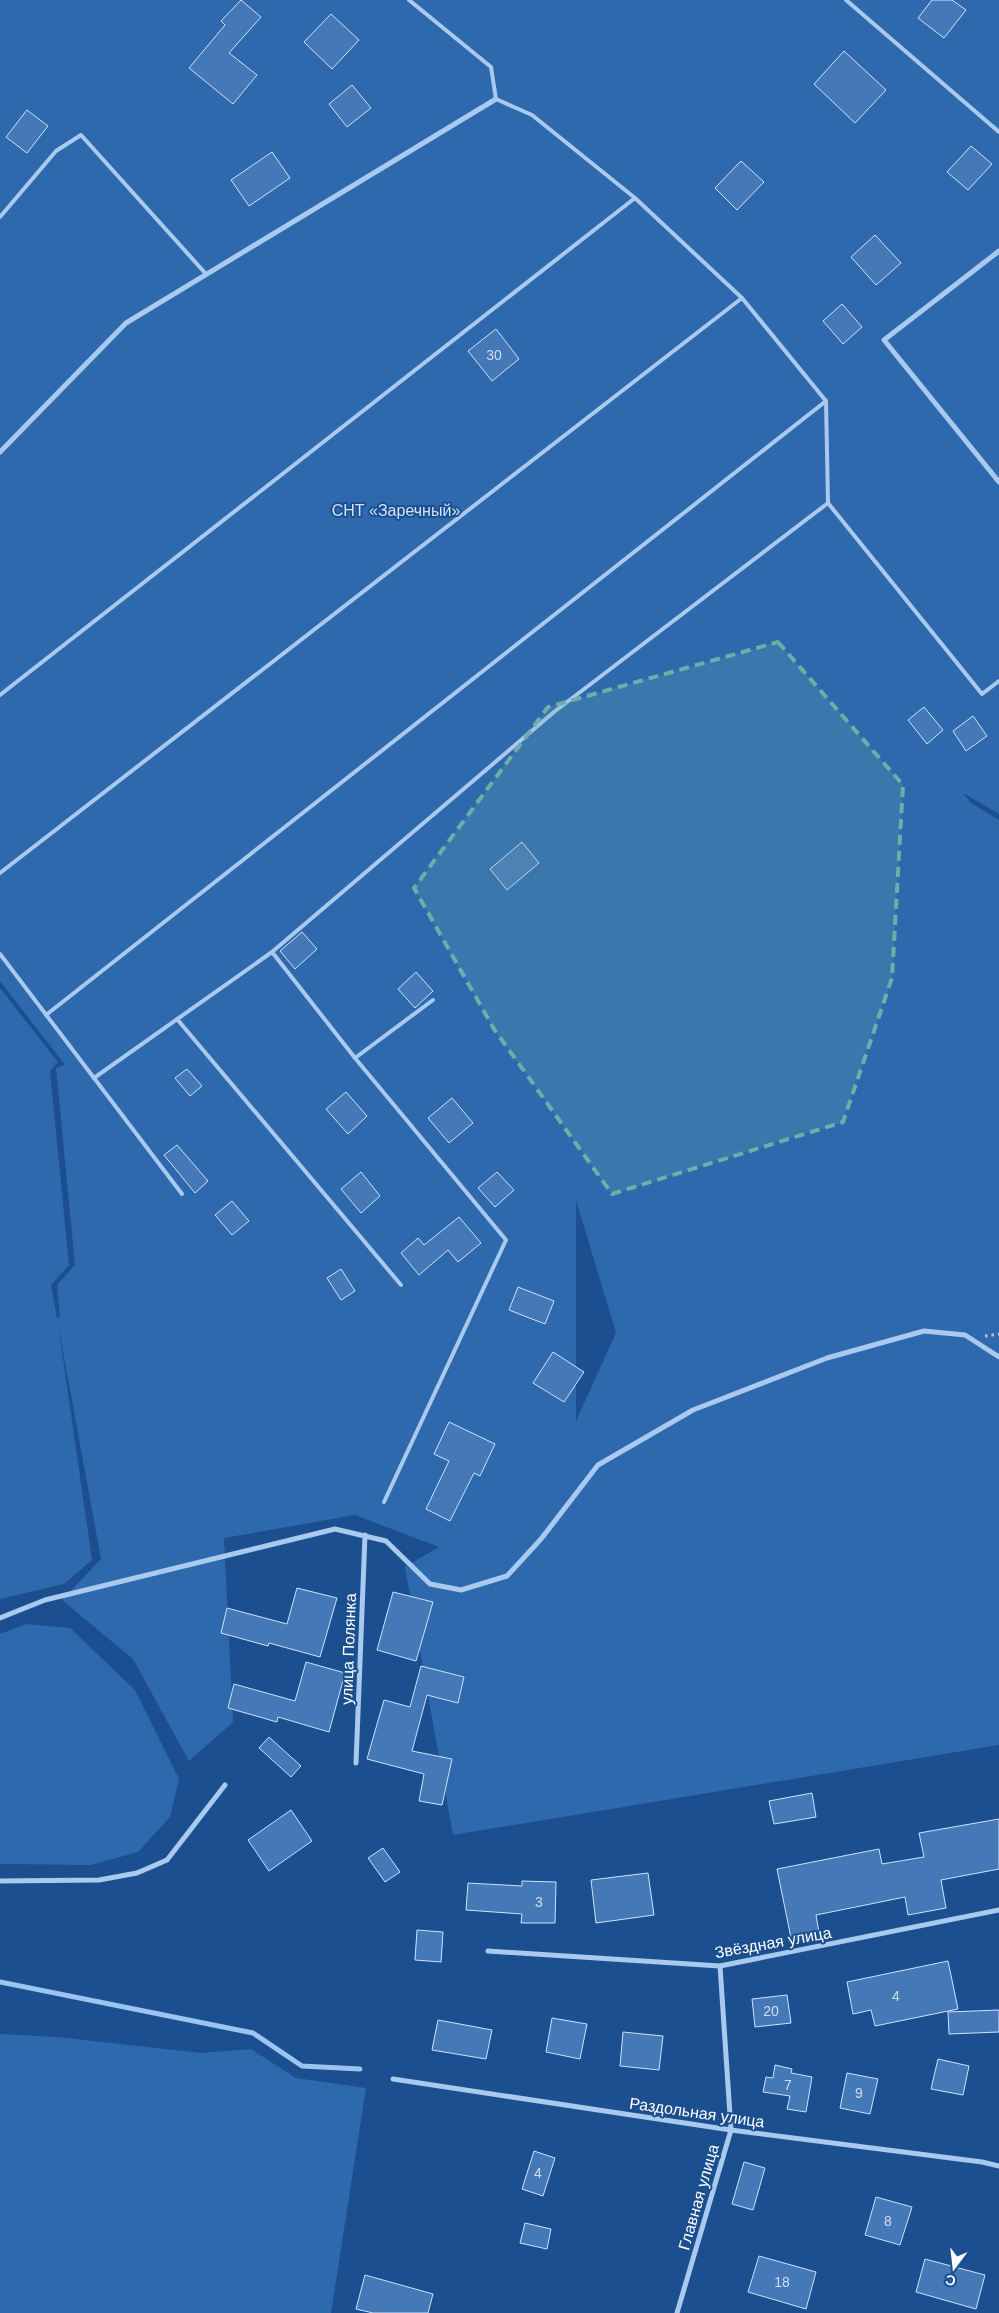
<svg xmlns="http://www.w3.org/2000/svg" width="999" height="2313" font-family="Arial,sans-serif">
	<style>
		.green { fill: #2e69ad; fill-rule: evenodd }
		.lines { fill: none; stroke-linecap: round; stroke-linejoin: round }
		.stream { stroke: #9cc4f0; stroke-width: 5 }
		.building { fill: #4478b7; stroke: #cfe3fa }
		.path { stroke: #a9c9ee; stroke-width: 3; stroke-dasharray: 2.5 4; stroke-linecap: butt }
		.lane { stroke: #a9c9ee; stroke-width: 4 }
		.street { stroke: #a9c9ee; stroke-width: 5 }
		.marked { fill: #6fada8; fill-opacity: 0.2; stroke: #6fada8; stroke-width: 4; stroke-dasharray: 10 6; stroke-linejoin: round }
		.labels { text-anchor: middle; stroke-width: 4; stroke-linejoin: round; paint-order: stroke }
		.number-label { font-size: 14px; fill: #d0dded }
		.park-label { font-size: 16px; fill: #cfe3fa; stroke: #1b4f8f }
		.street-label { font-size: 16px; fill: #fff; stroke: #1b4f8f }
	</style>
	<rect width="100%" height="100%" fill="#1b4f8f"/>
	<!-- green -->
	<g class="green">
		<path d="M0,0H999V814L963,793L971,803L999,820V1745L453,1835L405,1567L439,1547L355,1515L224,1538L233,1722L189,1761L133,1659L62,1600L101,1559L58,1324L92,1560L64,1584L0,1599V988L58,1062L50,1071L69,1265L51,1285L57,1318L60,1317L57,1285L75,1265L56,1068L65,1065L0,981ZM576,1200L616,1333L576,1421Z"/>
		<polygon points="26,1624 70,1628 135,1690 179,1779 170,1817 138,1852 91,1865 0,1864 0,1634"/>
		<polygon points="0,2034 58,2037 201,2053 251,2049 296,2078 366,2088 331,2313 0,2313"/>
	</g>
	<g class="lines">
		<!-- stream -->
		<polyline class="stream" points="0,1982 253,2033 302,2066 360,2069"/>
	</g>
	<!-- building -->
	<g class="building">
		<polygon points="241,0 261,17 229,53 257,75 233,104 189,68 225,25 221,21"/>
		<polygon points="932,0 952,0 966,10 944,38 918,18"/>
		<polygon points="331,14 359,40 332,69 304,42"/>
		<polygon points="844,51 886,90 855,123 814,84"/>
		<polygon points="352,85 371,108 347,127 329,104"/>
		<polygon points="27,110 48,126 27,153 6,137"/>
		<polygon points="971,146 992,164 968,190 947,172"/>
		<polygon points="272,152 290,178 249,206 231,180"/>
		<polygon points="741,161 764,182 737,210 715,188"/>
		<polygon points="875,235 901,263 876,285 851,257"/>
		<polygon points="842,304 862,327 843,344 823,321"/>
		<polygon points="496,329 519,359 492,381 468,351"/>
		<polygon points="924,707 943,730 927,744 908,720"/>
		<polygon points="973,716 987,736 966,751 953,731"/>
		<polygon points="522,842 539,863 507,890 490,869"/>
		<polygon points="302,932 317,949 295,969 280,951"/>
		<polygon points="416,972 433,991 415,1008 398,989"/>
		<polygon points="187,1069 202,1086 190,1096 175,1078"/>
		<polygon points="346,1092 367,1116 348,1134 326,1109"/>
		<polygon points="452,1098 473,1123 449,1143 428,1118"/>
		<polygon points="177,1145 208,1181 195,1193 164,1155"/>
		<polygon points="361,1172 380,1196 361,1213 341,1189"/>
		<polygon points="497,1172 514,1190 495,1207 478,1188"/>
		<polygon points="232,1201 249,1221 232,1235 215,1215"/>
		<polygon points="459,1217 481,1243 458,1262 448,1250 419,1275 401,1253 418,1238 424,1245"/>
		<polygon points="341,1269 355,1291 341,1300 327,1278"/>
		<polygon points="518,1287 554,1301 545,1324 509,1310"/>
		<polygon points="553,1352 584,1372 564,1402 533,1383"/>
		<polygon points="449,1422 495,1444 480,1476 474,1473 450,1521 426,1509 449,1461 434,1454"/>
		<polygon points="297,1588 337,1598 320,1657 269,1643 268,1646 221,1633 227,1608 287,1624"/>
		<polygon points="393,1592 433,1602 416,1661 377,1650"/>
		<polygon points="306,1662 345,1673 329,1732 278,1717 277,1722 228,1708 234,1684 295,1701"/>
		<polygon points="421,1666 464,1677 458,1703 427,1695 412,1751 452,1759 442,1805 419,1801 424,1774 367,1759 384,1700 410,1707"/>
		<polygon points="269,1737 301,1766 291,1777 259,1748"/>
		<polygon points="812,1793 816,1817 774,1824 769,1801"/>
		<polygon points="291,1810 312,1841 269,1871 248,1840"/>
		<polygon points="999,1819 999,1869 941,1880 946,1908 908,1915 905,1897 816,1915 820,1938 792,1943 777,1869 879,1849 882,1864 924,1857 919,1833"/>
		<polygon points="383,1848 400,1872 385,1882 368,1858"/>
		<polygon points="648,1873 654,1915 596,1923 591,1880"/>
		<polygon points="522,1881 556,1882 555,1923 521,1923 522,1914 466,1910 468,1883 522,1886"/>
		<polygon points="417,1930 443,1932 441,1962 415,1960"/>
		<polygon points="948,1961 958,2009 875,2026 871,2010 853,2014 847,1982"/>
		<polygon points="787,1995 791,2023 755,2027 752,1999"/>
		<polygon points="999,2010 999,2032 949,2034 948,2012"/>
		<polygon points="552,2018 587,2024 580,2059 546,2052"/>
		<polygon points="438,2020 492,2030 486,2059 432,2050"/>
		<polygon points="623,2032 663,2036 659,2070 620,2066"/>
		<polygon points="938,2059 969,2066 963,2095 931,2089"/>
		<polygon points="775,2065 792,2069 791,2073 812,2077 806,2112 787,2109 790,2096 763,2092 766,2077 773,2078"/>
		<polygon points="847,2073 878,2079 870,2114 840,2108"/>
		<polygon points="534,2151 555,2158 543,2196 522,2189"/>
		<polygon points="744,2162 765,2168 753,2210 732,2204"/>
		<polygon points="876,2197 912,2207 900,2245 865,2235"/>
		<polygon points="525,2223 551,2229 547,2249 520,2243"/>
		<polygon points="759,2256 816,2272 806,2309 748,2292"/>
		<polygon points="925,2259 985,2275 976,2309 916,2292"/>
		<polygon points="365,2275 433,2294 428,2313 373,2313 356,2309"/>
	</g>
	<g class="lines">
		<!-- path -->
		<polyline class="path" points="985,1336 999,1334"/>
		<!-- lane -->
		<g class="lane">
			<polyline points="409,0 491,67 496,99 532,115 635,198 742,298 826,401 828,503"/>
			<polyline points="846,0 999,132"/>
			<polyline points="0,217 56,151 81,135 206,274"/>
			<polyline points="0,695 635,198"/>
			<polyline points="0,873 742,298"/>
			<polyline points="272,952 355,1058 506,1240 384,1502"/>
			<polyline points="0,954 182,1194"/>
			<polyline points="46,1015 826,401"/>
			<polyline points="177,1019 401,1285"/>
			<polyline points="355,1058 433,1000"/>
			<polyline points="94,1078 272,952 554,712 828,503 982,694 999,681"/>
		</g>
		<!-- street -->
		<g class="street">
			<polyline points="999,251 884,340 999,482"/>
			<polyline points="0,452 126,323 496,99"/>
			<polyline points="0,1618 45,1600 335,1529 386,1541 430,1584 461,1590 507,1576 541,1539 598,1465 693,1410 827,1358 924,1331 965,1335 999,1357"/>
			<polyline points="356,1763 365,1535"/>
			<polyline points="0,1881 99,1880 137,1873 167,1860 225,1785"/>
			<polyline points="488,1951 720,1966 999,1910"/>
			<polyline points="393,2079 731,2130 982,2162 999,2166"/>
			<polyline points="677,2313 731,2130 720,1966"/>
		</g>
	</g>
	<!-- marked area -->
	<path class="marked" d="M778,642L903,785L892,978L843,1122L612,1194L494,1029L414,888L548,707Z"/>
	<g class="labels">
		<!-- number labels -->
		<g class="number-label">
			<text x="494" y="360">30</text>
			<text x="539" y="1907">3</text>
			<text x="896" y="2001">4</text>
			<text x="771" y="2016">20</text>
			<text x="788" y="2090">7</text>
			<text x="859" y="2098">9</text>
			<text x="538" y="2178">4</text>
			<text x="888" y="2226">8</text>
			<text x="782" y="2287">18</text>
		</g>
		<!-- park labels -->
		<g class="park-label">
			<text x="396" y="516">СНТ «Заречный»</text>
		</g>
		<!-- street labels -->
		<g class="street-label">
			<text transform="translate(348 1649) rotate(-88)" y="6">улица Полянка</text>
			<text transform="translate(773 1942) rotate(-10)" y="6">Звёздная улица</text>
			<text transform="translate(697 2112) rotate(8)" y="6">Раздольная улица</text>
			<text transform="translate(698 2197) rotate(-74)" y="6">Главная улица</text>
		</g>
	</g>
	<!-- north arrow -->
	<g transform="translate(954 2268) rotate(195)" stroke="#1b4f8f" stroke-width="4" paint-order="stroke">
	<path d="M0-4L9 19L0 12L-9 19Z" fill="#ffffff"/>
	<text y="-8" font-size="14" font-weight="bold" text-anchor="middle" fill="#ffffff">С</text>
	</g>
</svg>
